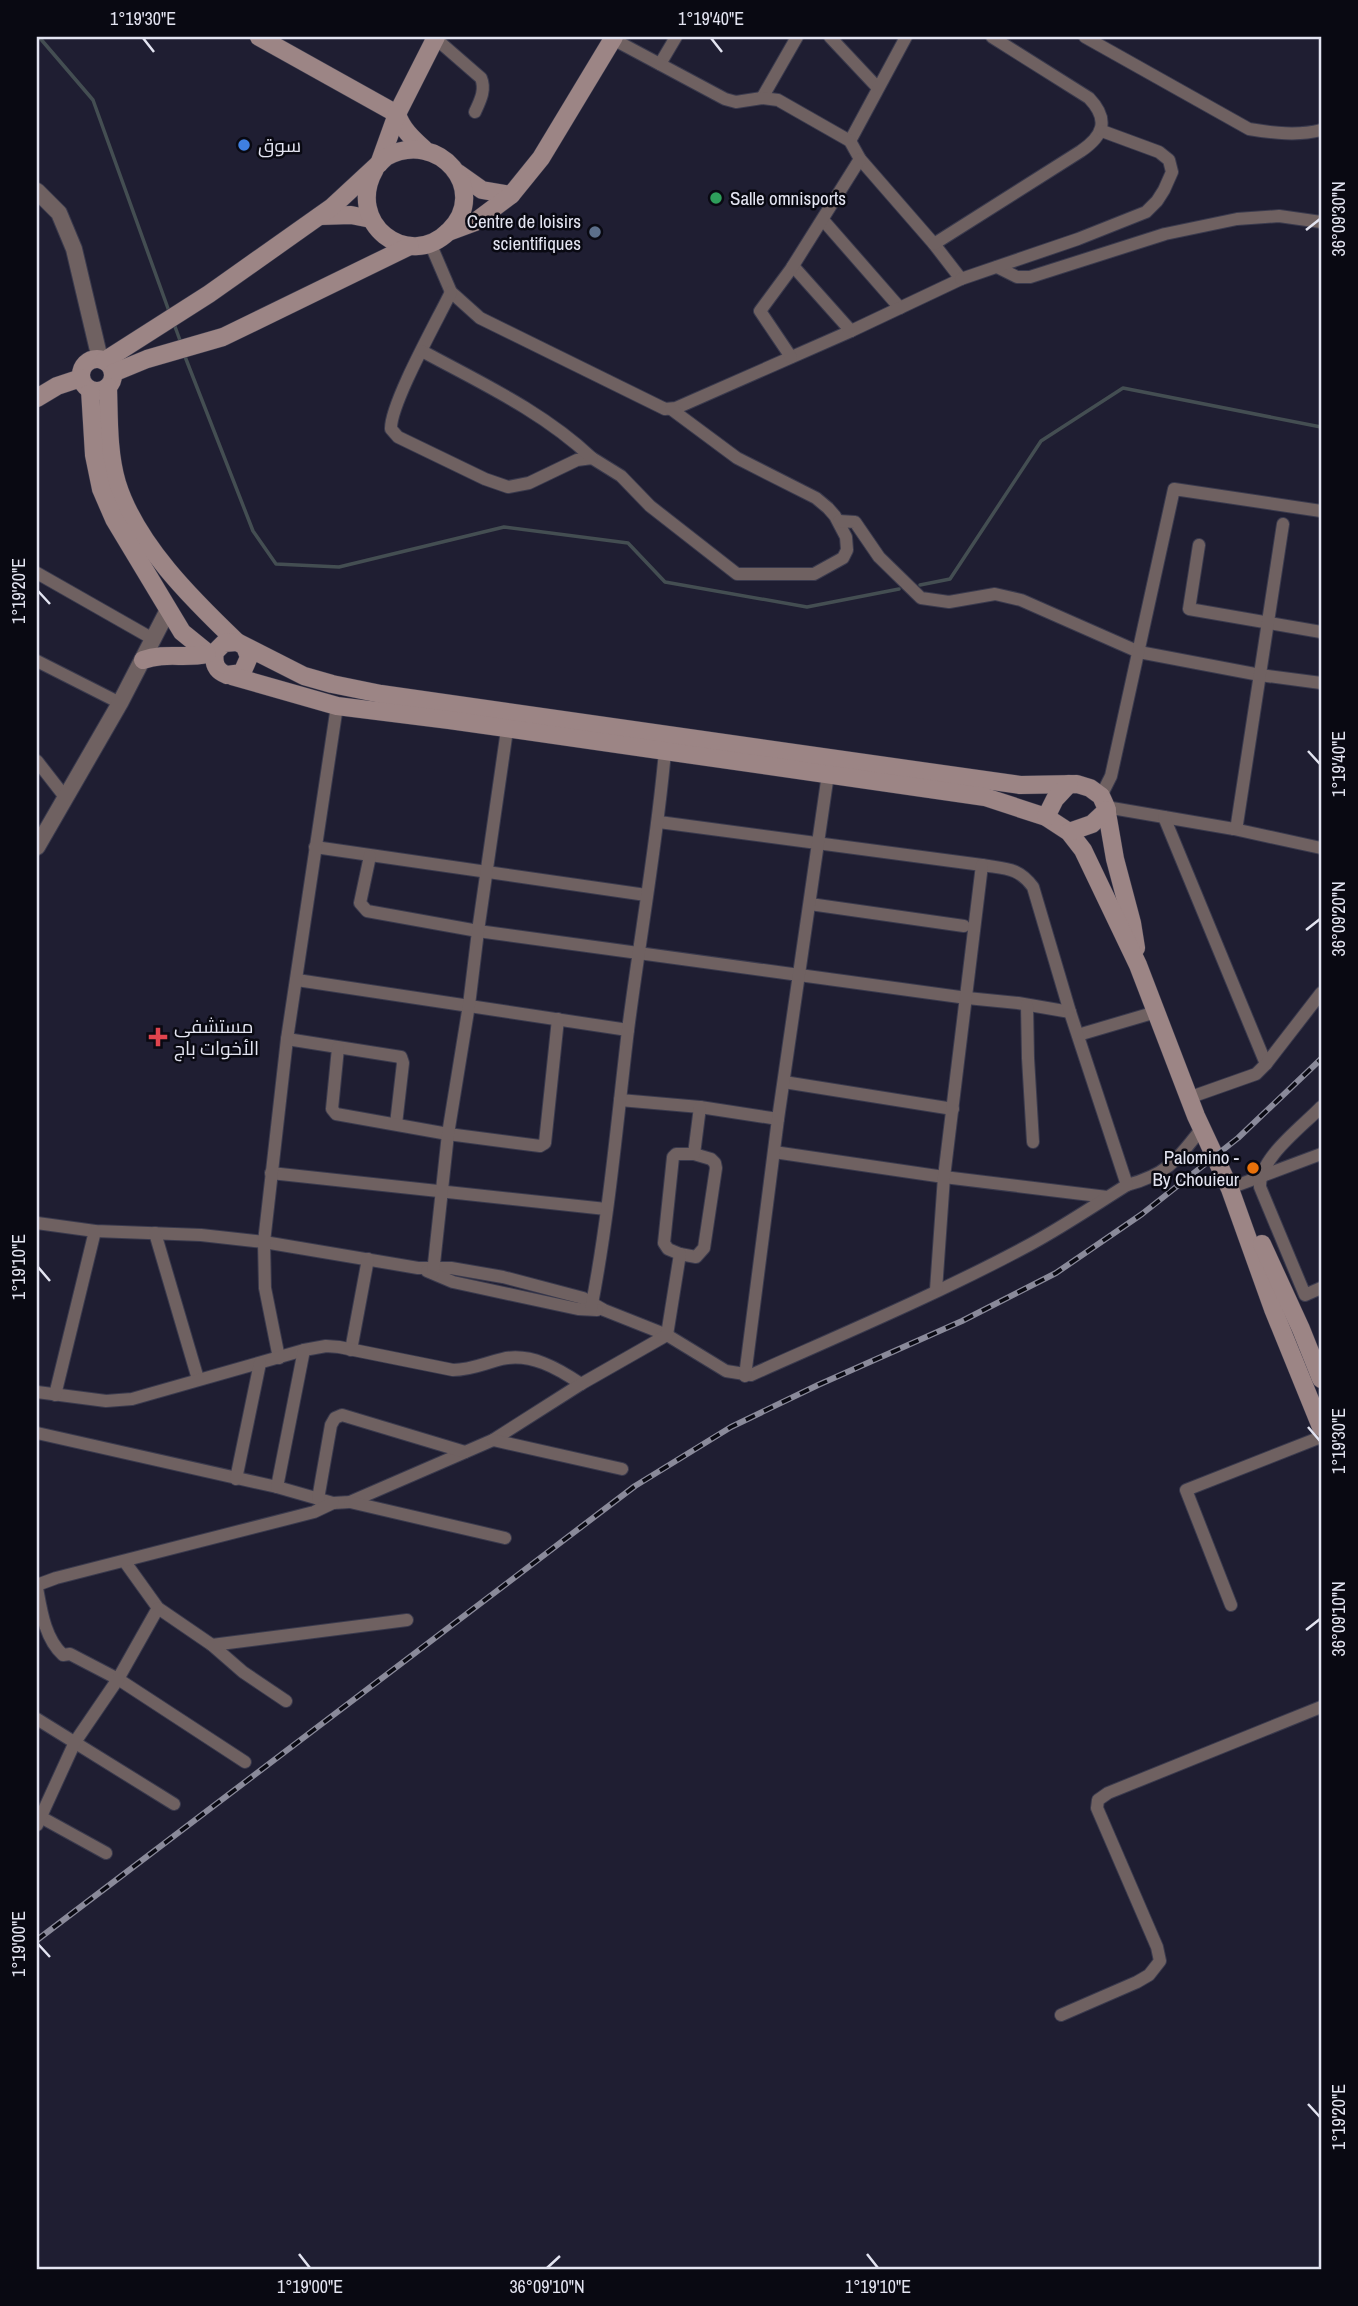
<svg xmlns="http://www.w3.org/2000/svg" width="1358" height="2306" font-family="'Archivo Narrow',Cairo,sans-serif">
	<style>
		.lines { fill: none; stroke-linecap: round; stroke-linejoin: round }
		.stream { stroke: #444e52; stroke-width: 3.5 }
		.minor-casing { stroke: #3a3a4d; stroke-width: 14 }
		.tertiary-casing { stroke: #3a3a4d; stroke-width: 18 }
		.secondary-casing { stroke: #3a3a4d; stroke-width: 19 }
		.minor { stroke: #6f6161; stroke-width: 12 }
		.tertiary { stroke: #6f6161; stroke-width: 16 }
		.secondary { stroke: #9c8585; stroke-width: 18 }
		.rail-casing { stroke: #8a8a9a; stroke-width: 6 }
		.rail { stroke: #090912; stroke-width: 3.5; stroke-dasharray: 10; stroke-linecap: butt }
		.ticks { fill: none; stroke: #e3e4f1; stroke-width: 2.5 }
		.shop-dot { fill: #3f7fe0; stroke: #090912; stroke-width: 2.5 }
		.leisure-dot { fill: #2e9e5b; stroke: #090912; stroke-width: 2.5 }
		.service-dot { fill: #5c6f8a; stroke: #090912; stroke-width: 2.5 }
		.health-dot { fill: #e0444e; stroke: #090912; stroke-width: 2.5 }
		.food-dot { fill: #e8710a; stroke: #090912; stroke-width: 2.5 }
		.labels { text-anchor: middle; stroke-width: 5; stroke-linejoin: round; paint-order: stroke }
		.poi-label { font-size: 19px; fill: #e3e4f1; stroke: #090912; text-anchor: start }
		.neatline { fill: none; stroke: #e3e4f1; stroke-width: 2.5 }
		.ticks-label { font-size: 18px; text-anchor: middle; fill: #e3e4f1 }
	</style>
	<rect width="100%" height="100%" fill="#1f1e32"/>
	<g class="lines">
		<!-- stream -->
		<g class="stream">
			<polyline points="39,37 93,100 170,314"/>
			<polyline points="174,324 181,343"/>
			<polyline points="184,354 253,531 276,564 339,567 504,527 628,543 665,582 807,607 899,589"/>
			<polyline points="920,585 950,579 1041,441 1123,388 1321,427"/>
		</g>
		<defs>
			<g id="minor">
				<polyline points="830,37 877,87"/>
				<path d="M1085,37L1249,129C1273,133 1298,136 1321,130"/>
				<path d="M435,38L481,78C486,90 480,101 475,112"/>
				<polyline points="660,64 676,37"/>
				<polyline points="762,98 797,37"/>
				<polyline points="850,141 906,37"/>
				<polyline points="823,220 900,308"/>
				<polyline points="430,243 451,292 480,318 665,409 676,408 851,331 961,279 934,244 860,159 850,141 778,100 762,98 736,102 725,99 609,37"/>
				<path d="M934,244L1081,151C1103,136 1110,120 1089,98L992,37"/>
				<polyline points="793,266 851,331"/>
				<polyline points="997,267 1017,277 1030,277 1165,234 1237,219 1279,216 1321,222"/>
				<polyline points="961,279 1078,239 1146,212 1157,201 1164,190 1172,172 1169,160 1159,152 1102,131"/>
				<path d="M451,292C438,319 390,404 391,429L398,437L485,479L508,487L529,483L577,460L592,458L621,476L650,506L737,574H814L843,558L847,550L846,537L835,516L828,508L816,498L737,458L671,409"/>
				<path d="M422,351C481,383 542,411 592,458"/>
				<polyline points="791,357 760,311 791,269 860,159"/>
				<polyline points="839,521 855,522 879,557 921,598 949,602 995,594 1021,600 1139,652 1260,675 1321,683"/>
				<polyline points="1199,545 1189,609 1321,632"/>
				<polyline points="37,573 153,639"/>
				<polyline points="37,661 120,703"/>
				<polyline points="37,761 65,797"/>
				<polyline points="1101,796 1111,776 1174,489 1321,511"/>
				<polyline points="1106,807 1234,829 1321,848"/>
				<polyline points="1164,817 1266,1064"/>
				<polyline points="1234,829 1237,824 1283,524"/>
				<polyline points="315,847 646,895"/>
				<polyline points="370,856 360,903 367,911 478,931 967,998 1018,1003 1070,1012"/>
				<polyline points="810,904 964,926"/>
				<polyline points="297,980 628,1030"/>
				<polyline points="1027,1005 1028,1058 1033,1142"/>
				<polyline points="1078,1035 1156,1012"/>
				<polyline points="287,1039 401,1057 403,1063 396,1124"/>
				<polyline points="338,1048 332,1109 336,1114 448,1134 540,1146 545,1143 558,1019"/>
				<polyline points="784,1082 953,1109"/>
				<polyline points="1191,1097 1256,1074 1266,1064 1321,993"/>
				<polyline points="620,1100 700,1107 778,1119"/>
				<path d="M1321,1107C1302,1127 1259,1158 1260,1187L1305,1295L1321,1288"/>
				<polyline points="774,1152 944,1177 1107,1197"/>
				<polyline points="271,1173 606,1209"/>
				<path d="M1127,1185C1168,1174 1177,1160 1202,1128"/>
				<polyline points="1238,1185 1321,1154"/>
				<path d="M37,1223L95,1231L201,1235L264,1242L418,1268H451L503,1277L583,1298L604,1310L667,1335L726,1371L751,1375C845,1333 940,1293 1031,1244C1064,1226 1095,1205 1127,1185L1070,1012L1033,887C1018,867 1006,869 982,865L659,822"/>
				<polyline points="155,1233 198,1379"/>
				<polyline points="680,1254 696,1257 704,1248 716,1168 715,1163 711,1159 694,1154"/>
				<polyline points="427,1271 453,1282 578,1309 597,1310"/>
				<polyline points="433,1273 448,1134 469,1005 478,931 508,723"/>
				<polyline points="936,1290 944,1177 982,865"/>
				<path d="M591,1309C609,1217 617,1122 628,1030C640,936 657,844 665,751"/>
				<polyline points="351,1350 368,1259"/>
				<polyline points="279,1358 265,1288 264,1242 287,1039 337,706"/>
				<polyline points="745,1376 778,1119 828,774"/>
				<path d="M37,1392L106,1401L132,1399L304,1350L326,1346L339,1347L453,1370C471,1370 485,1363 502,1359C530,1352 559,1369 581,1384"/>
				<polyline points="55,1395 95,1231"/>
				<polyline points="37,1433 277,1487 333,1503 350,1502 493,1440 581,1384 667,1335 680,1254 668,1249 664,1243 673,1157 676,1154 694,1154 700,1107"/>
				<polyline points="493,1440 622,1469"/>
				<polyline points="236,1479 260,1363"/>
				<polyline points="277,1487 304,1350"/>
				<polyline points="318,1499 331,1425 335,1418 342,1415 465,1452"/>
				<polyline points="350,1502 505,1538"/>
				<polyline points="125,1562 158,1608 212,1645 243,1672 286,1701"/>
				<polyline points="37,1585 56,1578 314,1512 333,1503"/>
				<path d="M37,1588C41,1610 45,1639 63,1655L70,1654L118,1679L245,1762"/>
				<polyline points="1231,1605 1186,1490 1321,1437"/>
				<polyline points="212,1645 407,1620"/>
				<polyline points="37,1719 174,1804"/>
				<polyline points="37,1815 106,1853"/>
				<polyline points="37,1825 75,1742 118,1679 158,1608"/>
				<polyline points="1061,2015 1137,1982 1149,1975 1160,1961 1157,1947 1097,1808 1098,1800 1108,1793 1321,1707"/>
			</g>
			<g id="tertiary">
				<polyline points="37,191 59,213 74,249 100,359"/>
				<polyline points="37,847 120,703 168,610"/>
			</g>
			<g id="secondary">
				<path d="M259,37L397,114C402,129 412,138 424,149"/>
				<polyline points="379,164 397,114 436,37"/>
				<polyline points="458,173 482,190 511,195"/>
				<polyline points="320,216 351,215 371,219"/>
				<polyline points="448,232 475,222 511,195 541,158 614,37"/>
				<circle cx="97" cy="375" r="16"/>
				<path d="M104,361L209,294L332,207L386,157C438,128 491,190 449,231C408,272 344,223 375,169"/>
				<polyline points="113,373 147,359 223,337 410,246"/>
				<path d="M108,387C109,418 108,453 117,483C136,544 192,599 237,642"/>
				<polyline points="90,390 94,455 101,489 114,519 182,632 214,658"/>
				<polyline points="37,398 57,386 81,378"/>
				<path d="M245,647L249,657L242,673L227,675C216,671 213,663 215,652L224,643L237,642L304,676L332,684L381,694L1020,785L1077,784L1090,788L1101,796L1106,807L1115,859L1132,923L1136,948"/>
				<path d="M143,660C165,652 185,659 207,654"/>
				<polyline points="232,676 337,706 449,720 985,797 1046,817 1069,832 1083,850 1138,965 1196,1116 1230,1189 1273,1309 1321,1427"/>
				<polyline points="1046,817 1055,799 1069,784"/>
				<polyline points="1069,832 1092,824 1107,810"/>
				<polyline points="1262,1244 1301,1329 1321,1379"/>
			</g>
		</defs>
		<!-- minor casing -->
		<use href="#minor" class="minor-casing"/>
		<!-- tertiary casing -->
		<use href="#tertiary" class="tertiary-casing"/>
		<!-- secondary casing -->
		<use href="#secondary" class="secondary-casing"/>
		<!-- minor -->
		<use href="#minor" class="minor"/>
		<!-- tertiary -->
		<use href="#tertiary" class="tertiary"/>
		<!-- secondary -->
		<use href="#secondary" class="secondary"/>
		<defs>
			<polyline id="rail" points="37,1940 635,1486 731,1427 818,1385 962,1321 1056,1273 1142,1214 1238,1138 1321,1059"/>
		</defs>
		<!-- rail casing -->
		<use href="#rail" class="rail-casing"/>
		<!-- rail -->
		<use href="#rail" class="rail"/>
	</g>
	<!-- ticks -->
	<path class="ticks" d="M143,38L154,52M711,38L722,52M1306,230L1320,219M38,591L50,604M1308,751L1320,764M1306,930L1320,919M38,1267L50,1281M1308,1427L1320,1441M1306,1630L1320,1619M38,1944L50,1957M1308,2104L1320,2117M299,2254L310,2268M867,2254L878,2268M547,2268L560,2256"/>
	<!-- markers -->
	<circle class="shop-dot" cx="244" cy="145" r="7"/>
	<circle class="leisure-dot" cx="716" cy="198" r="7"/>
	<circle class="service-dot" cx="595" cy="232" r="7"/>
	<path class="health-dot" d="M154.5 1026.5h7v7h7v7h-7v7h-7v-7h-7v-7h7z"/>
	<circle class="food-dot" cx="1253" cy="1168" r="7"/>
	<g class="labels">
		<!-- poi labels -->
		<g class="poi-label">
			<text x="258" y="152">سوق</text>
			<text x="730" y="205">Salle omnisports</text>
			<text x="581" y="228" text-anchor="end">Centre de loisirs<tspan x="581" dy="22">scientifiques</tspan></text>
			<text x="174" y="1033">مستشفى<tspan x="174" dy="22">الأخوات باج</tspan></text>
			<text x="1239" y="1164" text-anchor="end">Palomino -<tspan x="1239" dy="22">By Chouieur</tspan></text>
		</g>
	</g>
	<!-- border -->
	<rect width="1358" height="2306" fill="none" stroke="#090912" stroke-width="77"/>
	<rect x="38" y="38" width="1282" height="2230" class="neatline"/>
	<g class="ticks-label">
		<text x="143" y="25">1°19'30"E</text>
		<text x="711" y="25">1°19'40"E</text>
		<text transform="translate(1339 219) rotate(-90)" y="6">36°09'30"N</text>
		<text transform="translate(19 591) rotate(-90)" y="6">1°19'20"E</text>
		<text transform="translate(1339 764) rotate(-90)" y="6">1°19'40"E</text>
		<text transform="translate(1339 919) rotate(-90)" y="6">36°09'20"N</text>
		<text transform="translate(19 1267) rotate(-90)" y="6">1°19'10"E</text>
		<text transform="translate(1339 1441) rotate(-90)" y="6">1°19'30"E</text>
		<text transform="translate(1339 1619) rotate(-90)" y="6">36°09'10"N</text>
		<text transform="translate(19 1944) rotate(-90)" y="6">1°19'00"E</text>
		<text transform="translate(1339 2117) rotate(-90)" y="6">1°19'20"E</text>
		<text x="310" y="2293">1°19'00"E</text>
		<text x="547" y="2293">36°09'10"N</text>
		<text x="878" y="2293">1°19'10"E</text>
	</g>
</svg>
